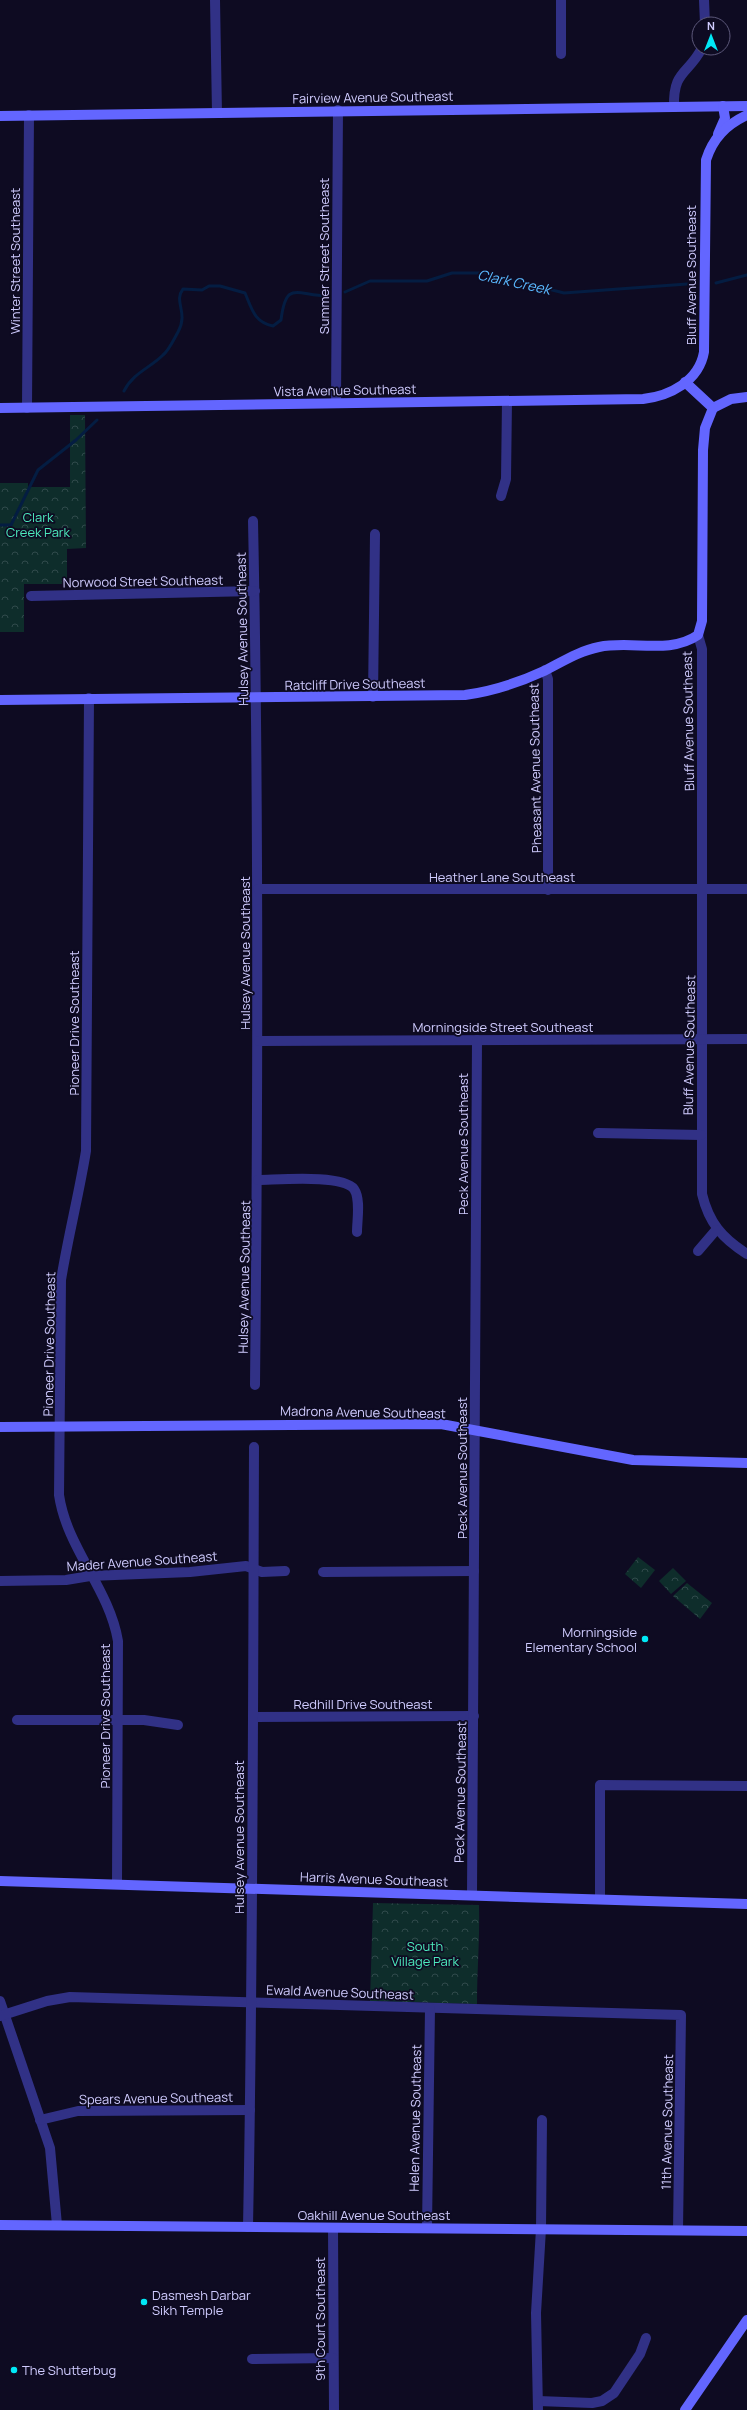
<svg xmlns="http://www.w3.org/2000/svg" width="747" height="2410" font-family="Manrope,sans-serif">
	<style>
		.park { fill: url(#park-crowns) }
		.lines { fill: none; stroke-linecap: round; stroke-linejoin: round }
		.stream { stroke: #041d42; stroke-width: 3 }
		.street { stroke: #313186; stroke-width: 10 }
		.secondary { stroke: #6366ff; stroke-width: 10 }
		.poi-dot { fill: #00e9f7; stroke: #0e0b22; stroke-width: 1.5 }
		.labels { text-anchor: middle; stroke-width: 3.5; stroke-linejoin: round; paint-order: stroke }
		.street-label { font-size: 13px; fill: #d0ccff; stroke: #0e0b22 }
		.park-label { font-size: 13px; fill: #4debbd; stroke: #0e0b22 }
		.poi-label { font-size: 13px; fill: #d0ccff; stroke: #0e0b22; text-anchor: start }
		.water-label { font-size: 14px; font-style: italic; fill: #5ab9ff; stroke: #0e0b22 }
	</style>
	<defs>
		<pattern id="park-crowns" width="20" height="18" patternUnits="userSpaceOnUse"><rect width="20" height="18" fill="#0e2d2b"/><path d="M2 6a3 3 0 1 1 6 0M12 15a3 3 0 1 1 6 0" fill="none" stroke="#304a4b"/></pattern>
	</defs>
	<rect width="100%" height="100%" fill="#0e0b22"/>
	<!-- park -->
	<g class="park">
		<polygon points="70,415 85,415 86,548 67,549 67,584 24,584 24,632 0,632 0,483 28,483 28,487 70,487"/>
		<polygon points="638,1557 655,1570 641,1588 625,1574"/>
		<polygon points="673,1568 686,1581 671,1594 659,1581"/>
		<polygon points="687,1583 712,1603 700,1619 673,1596"/>
		<path d="M373,1903L479,1905C480,1938 477,1970 477,2004L370,2001Z"/>
	</g>
	<g class="lines">
		<!-- stream -->
		<g class="stream">
			<polyline points="716,283 747,275"/>
			<polyline points="345,292 370,281 427,281 452,273 485,273 564,293 687,284"/>
			<path d="M124,391C133,373 150,368 163,355C169,350 174,339 178,332C189,312 173,302 183,289L202,290L209,286H220L245,293C252,309 254,322 273,326L281,320C286,280 296,295 327,296"/>
			<polyline points="0,525 11,525 38,470 76,440 97,420"/>
		</g>
		<!-- street -->
		<g class="street">
			<polyline points="215,0 217,113"/>
			<polyline points="704,0 705,24"/>
			<polyline points="561,54 561,0"/>
			<path d="M674,107C673,70 688,75 702,48"/>
			<polyline points="336,403 338,110"/>
			<polyline points="27,408 29,115"/>
			<polyline points="501,496 506,479 507,401"/>
			<path d="M253,521C259,809 258,1097 255,1385"/>
			<polyline points="31,596 255,591"/>
			<path d="M698,635L702,649V1194C709,1223 722,1238 747,1254"/>
			<polyline points="545,670 548,679 548,890"/>
			<polyline points="373,697 375,534"/>
			<path d="M89,698L86,1151C79,1194 68,1237 61,1280L59,1495C67,1549 109,1588 118,1641L117,1884"/>
			<polyline points="258,889 747,889"/>
			<polyline points="259,1041 747,1039"/>
			<polyline points="598,1133 701,1135"/>
			<path d="M258,1180C277,1180 342,1174 354,1189C361,1199 357,1220 357,1232"/>
			<polyline points="698,1251 716,1230"/>
			<polyline points="323,1572 474,1571"/>
			<polyline points="0,1581 66,1580 90,1576 190,1572 246,1566 262,1572 285,1571"/>
			<polyline points="253,1717 474,1716"/>
			<polyline points="17,1720 144,1720 178,1725"/>
			<polyline points="472,1895 477,1040"/>
			<polyline points="600,1899 600,1785 747,1786"/>
			<polyline points="0,2001 50,2148 57,2225"/>
			<polyline points="0,2016 47,2001 70,1997 681,2015 678,2230"/>
			<polyline points="40,2120 78,2111 250,2110"/>
			<path d="M248,2227C253,1967 253,1707 254,1447"/>
			<polyline points="333,2228 334,2410"/>
			<polyline points="427,2228 430,2008"/>
			<polyline points="252,2359 333,2358"/>
			<polyline points="538,2401 592,2403 602,2401 614,2393 640,2354 646,2338"/>
			<polyline points="538,2410 536,2313 541,2229 542,2120"/>
		</g>
		<!-- secondary -->
		<g class="secondary">
			<polyline points="0,116 747,106"/>
			<polyline points="718,134 725,118 723,106"/>
			<polyline points="685,382 713,408"/>
			<path d="M0,408L643,399C670,396 699,381 704,352L706,160C713,138 726,125 747,115"/>
			<polyline points="713,408 731,399 747,397"/>
			<path d="M0,700L465,695C494,691 518,683 544,671C562,662 579,651 599,647C632,640 669,655 698,635L702,621L703,450L705,428L713,408"/>
			<polyline points="0,1427 441,1424 633,1460 747,1463"/>
			<polyline points="0,1881 747,1904"/>
			<polyline points="0,2225 747,2231"/>
			<polyline points="685,2410 747,2320"/>
		</g>
	</g>
	<!-- markers -->
	<g class="poi-dot">
		<circle cx="645" cy="1639" r="4"/>
		<circle cx="144" cy="2302" r="4"/>
		<circle cx="14" cy="2370" r="4"/>
	</g>
	<g class="labels">
		<!-- street labels -->
		<g class="street-label">
			<text transform="translate(373 97) rotate(-1)" y="5">Fairview Avenue Southeast</text>
			<text transform="translate(324 256) rotate(-90)" y="5">Summer Street Southeast</text>
			<text transform="translate(15 261) rotate(-90)" y="5">Winter Street Southeast</text>
			<text transform="translate(691 275) rotate(-90)" y="5">Bluff Avenue Southeast</text>
			<text transform="translate(345 390) rotate(-1)" y="5">Vista Avenue Southeast</text>
			<text transform="translate(143 581) rotate(-1)" y="5">Norwood Street Southeast</text>
			<text transform="translate(242 629) rotate(-91)" y="5">Hulsey Avenue Southeast</text>
			<text transform="translate(355 684) rotate(-1)" y="5">Ratcliff Drive Southeast</text>
			<text transform="translate(688 721) rotate(-91)" y="5">Bluff Avenue Southeast</text>
			<text transform="translate(535 768) rotate(-91)" y="5">Pheasant Avenue Southeast</text>
			<text x="502" y="882">Heather Lane Southeast</text>
			<text transform="translate(245 953) rotate(-90)" y="5">Hulsey Avenue Southeast</text>
			<text transform="translate(74 1023) rotate(-90)" y="5">Pioneer Drive Southeast</text>
			<text x="503" y="1032">Morningside Street Southeast</text>
			<text transform="translate(689 1045) rotate(-89)" y="5">Bluff Avenue Southeast</text>
			<text transform="translate(463 1144) rotate(-90)" y="5">Peck Avenue Southeast</text>
			<text transform="translate(244 1277) rotate(-89)" y="5">Hulsey Avenue Southeast</text>
			<text transform="translate(49 1344) rotate(-89)" y="5">Pioneer Drive Southeast</text>
			<text transform="translate(363 1412) rotate(1)" y="5">Madrona Avenue Southeast</text>
			<text transform="translate(462 1468) rotate(-90)" y="5">Peck Avenue Southeast</text>
			<text transform="translate(142 1561) rotate(-4)" y="5">Mader Avenue Southeast</text>
			<text x="363" y="1709">Redhill Drive Southeast</text>
			<text transform="translate(105 1716) rotate(-90)" y="5">Pioneer Drive Southeast</text>
			<text transform="translate(460 1792) rotate(-89)" y="5">Peck Avenue Southeast</text>
			<text transform="translate(239 1837) rotate(-90)" y="5">Hulsey Avenue Southeast</text>
			<text transform="translate(374 1879) rotate(2)" y="5">Harris Avenue Southeast</text>
			<text transform="translate(340 1992) rotate(2)" y="5">Ewald Avenue Southeast</text>
			<text transform="translate(156 2098) rotate(-1)" y="5">Spears Avenue Southeast</text>
			<text transform="translate(415 2118) rotate(-89)" y="5">Helen Avenue Southeast</text>
			<text transform="translate(667 2122) rotate(-89)" y="5">11th Avenue Southeast</text>
			<text x="374" y="2220">Oakhill Avenue Southeast</text>
			<text transform="translate(320 2319) rotate(-90)" y="5">9th Court Southeast</text>
		</g>
		<!-- park labels -->
		<g class="park-label">
			<text x="38" y="522">Clark<tspan x="38" dy="15">Creek Park</tspan></text>
			<text x="425" y="1951">South<tspan x="425" dy="15">Village Park</tspan></text>
		</g>
		<!-- poi labels -->
		<g class="poi-label">
			<text x="637" y="1637" text-anchor="end">Morningside<tspan x="637" dy="15">Elementary School</tspan></text>
			<text x="152" y="2300">Dasmesh Darbar<tspan x="152" dy="15">Sikh Temple</tspan></text>
			<text x="22" y="2375">The Shutterbug</text>
		</g>
		<!-- water labels -->
		<g class="water-label">
			<text transform="translate(514 282) rotate(12)" y="5">Clark Creek</text>
		</g>
	</g>
	<!-- north arrow -->
	<g transform="translate(711 36)"><circle r="19" fill="#0e0b22" stroke="#5c587a"/>
	<path d="M0-3L7 15L0 10L-7 15Z" fill="#00e9f7"/>
	<text y="-6" font-size="11" font-weight="bold" text-anchor="middle" fill="#d0ccff">N</text>
	</g>
</svg>
